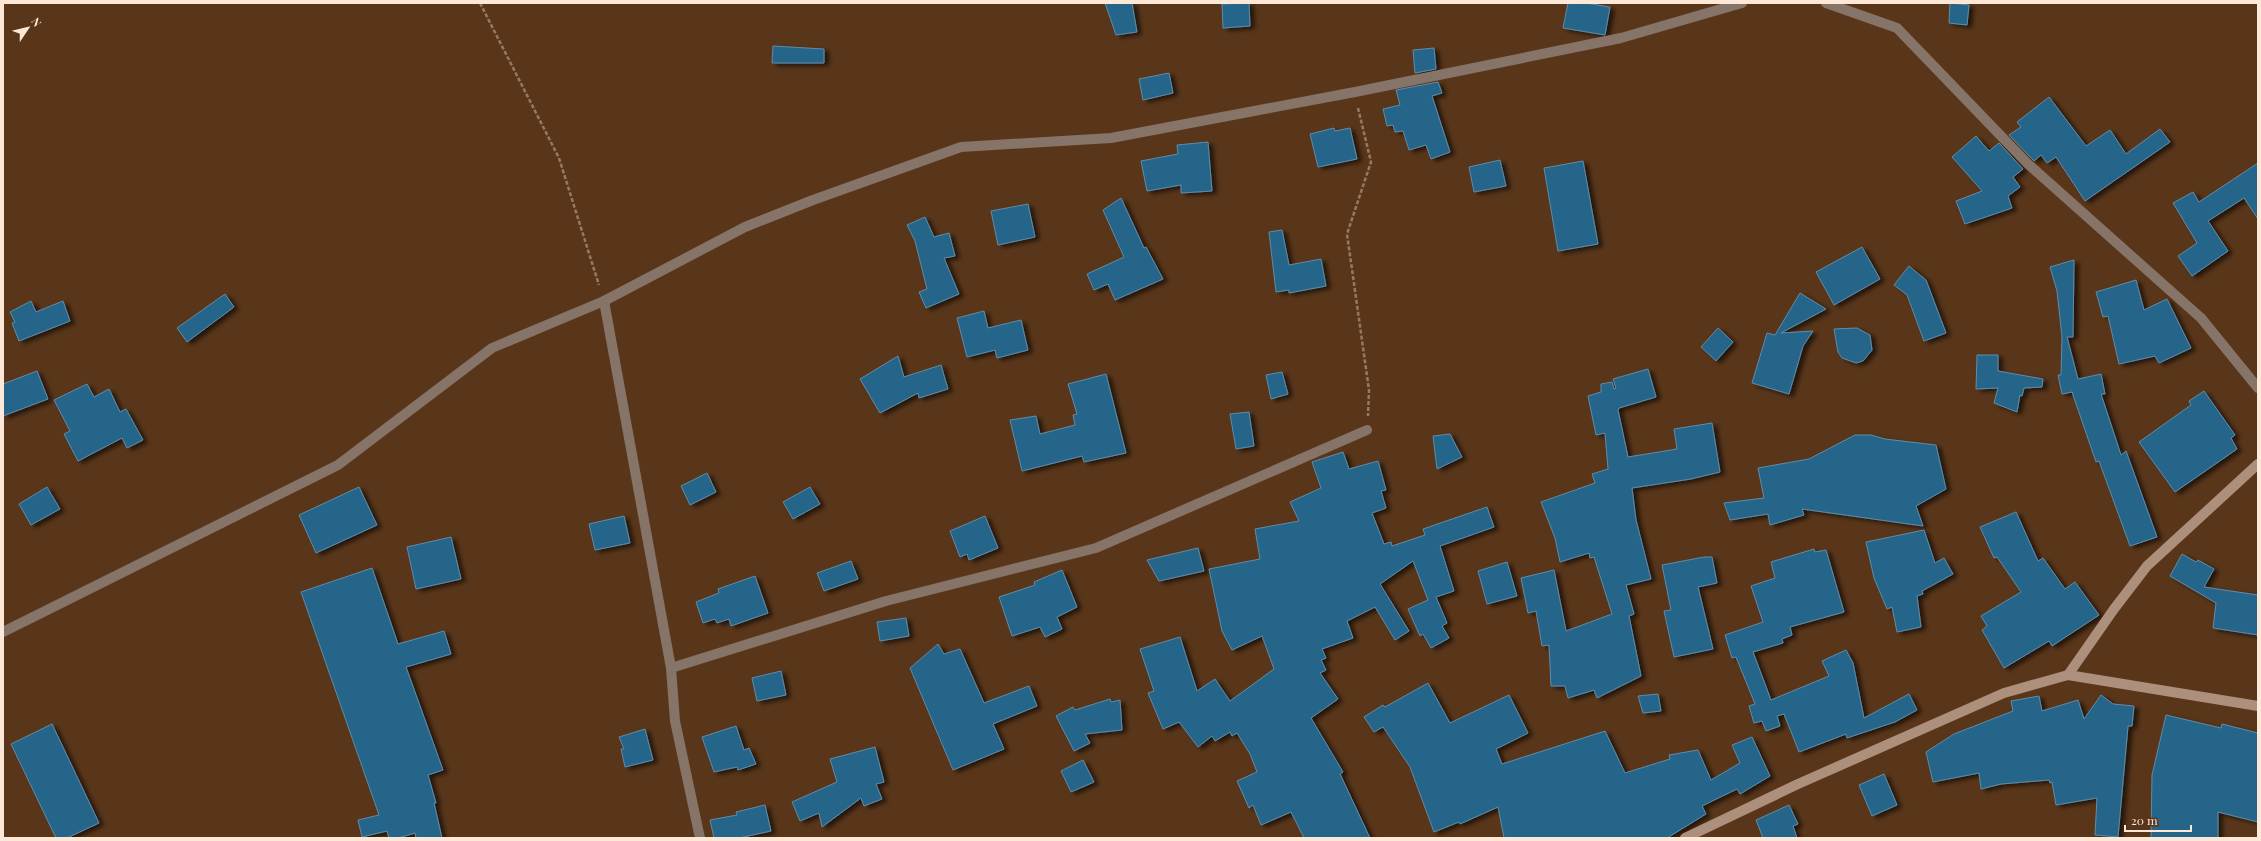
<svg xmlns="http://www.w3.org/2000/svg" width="2261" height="841" font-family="'Playfair Display',serif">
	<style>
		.building { fill: #25658a; stroke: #608ba8; filter: url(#shadow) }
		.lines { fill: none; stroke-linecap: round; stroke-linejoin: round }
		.path { stroke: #977962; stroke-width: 2.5; stroke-dasharray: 4 2; stroke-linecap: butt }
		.street { stroke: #857467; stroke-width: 10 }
		.secondary { stroke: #ac907c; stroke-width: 10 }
	</style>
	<defs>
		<filter id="shadow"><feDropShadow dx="4.5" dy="2.5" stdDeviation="2" flood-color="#0009"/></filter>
	</defs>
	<rect width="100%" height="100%" fill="#59361a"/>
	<!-- building -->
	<g class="building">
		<polygon points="1105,3 1132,3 1137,32 1116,35"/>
		<polygon points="1249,3 1250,26 1223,28 1222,4"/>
		<polygon points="1568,3 1586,3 1610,7 1605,35 1563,28"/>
		<polygon points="1950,3 1969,5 1967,25 1949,23"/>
		<polygon points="773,46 824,49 824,63 772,63"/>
		<polygon points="1434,48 1436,69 1415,73 1413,50"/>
		<polygon points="1169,73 1173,93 1143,100 1139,79"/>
		<polygon points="1438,82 1442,93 1432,96 1450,152 1431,159 1426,145 1409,150 1403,131 1395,132 1393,125 1387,126 1383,109 1400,105 1396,90"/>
		<polygon points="2049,97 2086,146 2110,130 2126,154 2160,129 2170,142 2085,201 2056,157 2047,163 2041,155 2034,161 2009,135 2021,127 2017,122"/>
		<polygon points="1334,128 1335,131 1350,128 1357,159 1318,167 1310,134"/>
		<polygon points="1976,136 1989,151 1999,143 2023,169 2013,177 2020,187 2008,196 2012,208 1965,224 1956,201 1982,191 1952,157"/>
		<polygon points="1208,142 1212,191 1181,193 1181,185 1147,191 1141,161 1178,154 1177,145"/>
		<polygon points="1500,160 1506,186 1474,192 1469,167"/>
		<polygon points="1583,161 1598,244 1558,251 1544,168"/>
		<polygon points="2258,163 2258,219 2244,198 2208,221 2228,251 2192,276 2178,256 2197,243 2173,203 2193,192 2199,202"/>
		<polygon points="1121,198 1144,248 1146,247 1163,279 1115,300 1108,284 1094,290 1087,274 1124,257 1103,210"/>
		<polygon points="1028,204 1035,237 998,245 991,211"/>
		<polygon points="925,217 934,237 949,233 955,256 944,258 959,294 926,308 919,292 927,289 915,241 907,225"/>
		<polygon points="1282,230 1289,265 1321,259 1326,286 1289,293 1289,290 1276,292 1269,232"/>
		<polygon points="1862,247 1880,279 1834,305 1816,272"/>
		<polygon points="2074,260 2073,337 2067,337 2078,379 2101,374 2105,394 2101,394 2121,455 2126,451 2157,537 2130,546 2099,461 2096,462 2072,392 2062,394 2058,375 2061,375 2062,337 2057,291 2050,267"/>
		<polygon points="1909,266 1926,280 1946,333 1924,341 1907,295 1894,285"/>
		<polygon points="2136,280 2144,310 2167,299 2191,348 2159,363 2155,356 2119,364 2108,316 2103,317 2096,292"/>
		<polygon points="1800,293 1826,309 1781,333 1813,331 1803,346 1789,394 1752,383 1767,333 1775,335"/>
		<polygon points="225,294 234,307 187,342 177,328"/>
		<polygon points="31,301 36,312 63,301 70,321 19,341 12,323 15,322 10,312"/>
		<polygon points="984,311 988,328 1021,320 1028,350 997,358 995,350 967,357 957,318"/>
		<polygon points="1718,328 1733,342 1716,361 1701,347"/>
		<polygon points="1857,328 1870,335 1872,350 1863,361 1856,363 1842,358 1838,352 1834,329"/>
		<polygon points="1977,355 1998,355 1998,371 2043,379 2042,387 2024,388 2022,396 2020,395 2017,412 1994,403 1998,388 1976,389"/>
		<polygon points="898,356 904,377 941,365 948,389 919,398 918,393 880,413 860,379"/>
		<polygon points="1648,369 1656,397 1619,408 1618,410 1628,457 1677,449 1674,429 1712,423 1720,472 1691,479 1632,488 1636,520 1651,579 1626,585 1634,614 1629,616 1641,676 1597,698 1594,690 1568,698 1565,686 1551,686 1549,645 1542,646 1536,611 1528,613 1521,578 1554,570 1566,631 1612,614 1594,557 1590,558 1589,553 1560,562 1555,538 1541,502 1595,483 1592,474 1608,469 1605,433 1596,435 1588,396 1601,392 1601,384 1612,382 1614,389 1616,388 1613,379"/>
		<polygon points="37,371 48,399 3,416 3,384"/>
		<polygon points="1282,372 1288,394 1271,399 1266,375"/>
		<polygon points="1106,374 1126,453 1084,462 1082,456 1022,471 1010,420 1036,416 1040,434 1075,425 1073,415 1077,414 1068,384"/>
		<polygon points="87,384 94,397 109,389 120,412 126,409 143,440 127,448 122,438 78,461 64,434 70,431 54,400"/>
		<polygon points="2204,391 2235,435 2231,438 2237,449 2175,492 2139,442 2191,405 2189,401"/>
		<polygon points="1249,412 1254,446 1236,449 1230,414"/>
		<polygon points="1450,434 1462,457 1437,469 1433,436"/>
		<polygon points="1855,435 1871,435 1885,439 1936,445 1946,489 1916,506 1923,526 1802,509 1804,515 1770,525 1768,514 1730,520 1724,503 1764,498 1758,468 1809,459"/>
		<polygon points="1343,452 1349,469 1378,461 1386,490 1381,491 1386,508 1372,513 1384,544 1391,542 1392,546 1425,535 1423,529 1487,507 1494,527 1440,546 1454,591 1436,597 1447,623 1442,626 1449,638 1431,648 1423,634 1420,636 1408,609 1428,600 1413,561 1380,584 1409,631 1395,640 1375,607 1347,621 1353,638 1322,649 1326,658 1321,660 1326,670 1320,673 1338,699 1311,718 1343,772 1340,774 1370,838 1304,838 1291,812 1261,825 1253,805 1249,808 1237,781 1257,772 1250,754 1237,733 1232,736 1230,732 1215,741 1212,736 1198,747 1179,722 1163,729 1148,693 1154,691 1140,649 1180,637 1197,691 1215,679 1230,701 1274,669 1262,636 1232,650 1222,631 1209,569 1260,559 1255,529 1299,521 1290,502 1321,488 1312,462"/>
		<polygon points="707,473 716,492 690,505 681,486"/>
		<polygon points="47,487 60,509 31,525 19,504"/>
		<polygon points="359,487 377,525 316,553 299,515"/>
		<polygon points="810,487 820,504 793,519 783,502"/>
		<polygon points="2016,512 2038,561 2043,558 2065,589 2075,582 2099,615 2052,646 2049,641 2004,668 1982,630 1987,626 1981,616 2021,592 1997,557 1994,558 1980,527"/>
		<polygon points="624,516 630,543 595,550 589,524"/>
		<polygon points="985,516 998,548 969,560 967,554 960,557 950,531"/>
		<polygon points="1924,530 1935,563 1944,558 1953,574 1922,591 1923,594 1917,596 1921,627 1897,632 1892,607 1887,609 1874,578 1866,542"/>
		<polygon points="451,537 461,579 416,589 407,547"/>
		<polygon points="1198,548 1204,571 1159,581 1147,560"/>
		<polygon points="1814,549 1815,552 1826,550 1844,612 1790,627 1792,635 1782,639 1783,643 1753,652 1771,700 1829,676 1822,661 1846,650 1853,663 1864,718 1909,694 1917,710 1895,722 1847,738 1846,734 1799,752 1784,714 1777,716 1780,726 1766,731 1762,721 1754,723 1749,706 1755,704 1736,657 1732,658 1725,635 1763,622 1751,586 1775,578 1771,562"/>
		<polygon points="2182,554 2196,562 2198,560 2214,569 2204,587 2258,595 2258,635 2213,628 2216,603 2170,576"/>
		<polygon points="1704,557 1712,557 1717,583 1698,587 1713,649 1674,657 1664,611 1671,610 1662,565"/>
		<polygon points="851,561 858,579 824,591 817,573"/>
		<polygon points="1507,562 1517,596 1487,604 1478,571"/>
		<polygon points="372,568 398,644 444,631 451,654 406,667 443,770 428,775 436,803 434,803 442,838 416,838 415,833 398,838 389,838 387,831 362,837 358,820 379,815 301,592"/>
		<polygon points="1062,570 1077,607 1057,617 1062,629 1045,637 1040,627 1012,636 999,597 1035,585 1034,582"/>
		<polygon points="755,576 768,613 731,626 729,619 717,623 715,619 703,623 696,602 719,593 718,589"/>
		<polygon points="906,618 909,636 880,641 877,622"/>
		<polygon points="938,644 944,654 960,649 984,703 1029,686 1037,706 993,724 1004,749 953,770 910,668"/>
		<polygon points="781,671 786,695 757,701 752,678"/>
		<polygon points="1428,683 1450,723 1509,695 1528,733 1496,749 1502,764 1605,731 1625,773 1670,759 1669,755 1698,750 1711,780 1740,763 1732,745 1752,737 1770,776 1740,794 1737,789 1702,806 1706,814 1667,838 1504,838 1498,807 1460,824 1459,822 1434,832 1410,767 1383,727 1374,732 1364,717 1383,705 1385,707"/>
		<polygon points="1658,694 1661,711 1643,713 1638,696"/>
		<polygon points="2101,695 2113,704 2134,706 2132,726 2128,726 2118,837 2095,835 2097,798 2056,805 2052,782 2050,783 2049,780 2001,784 1981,789 1979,773 1933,782 1926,752 1954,734 2013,711 2011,701 2039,696 2042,711 2078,700 2084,719"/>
		<polygon points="1110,699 1111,702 1120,700 1122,730 1085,734 1090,743 1074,751 1056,716 1073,707 1075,710"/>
		<polygon points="2166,715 2221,728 2222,724 2258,733 2258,822 2218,812 2218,838 2151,838 2152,775"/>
		<polygon points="52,724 99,823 67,838 56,838 11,744"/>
		<polygon points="736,726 744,750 749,748 756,764 738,770 737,767 714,772 702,737"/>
		<polygon points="645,729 653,760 625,767 621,749 624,749 619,737"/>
		<polygon points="875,747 884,782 876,784 882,799 864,806 861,798 822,827 819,813 800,821 792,802 837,782 830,759"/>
		<polygon points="1083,760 1094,782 1071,792 1061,771"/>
		<polygon points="1884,774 1897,805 1872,816 1859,785"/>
		<polygon points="765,805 771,831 739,838 714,838 710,820 737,815 736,812"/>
		<polygon points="1789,805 1798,824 1793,826 1797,838 1763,838 1756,820"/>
	</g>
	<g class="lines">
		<!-- path -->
		<g class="path">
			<polyline points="480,3 559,158 599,285"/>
			<polyline points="1358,108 1371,162 1347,234 1369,390 1368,416"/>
		</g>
		<!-- street -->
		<g class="street">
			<polyline points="1826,3 1897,28 2028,164 2201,318 2258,388"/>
			<polyline points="604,301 671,668 675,721 700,838"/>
			<polyline points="3,632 338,465 492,348 604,301 745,227 813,200 961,147 1111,138 1355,92 1621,38 1742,3"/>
			<polyline points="671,668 886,601 1096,548 1367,430"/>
		</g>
		<!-- secondary -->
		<g class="secondary">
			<polyline points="2068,675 2114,609 2147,566 2258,464"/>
			<polyline points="1685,838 1798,784 2004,693 2068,675 2258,706"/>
		</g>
	</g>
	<!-- border -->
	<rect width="2261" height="841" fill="none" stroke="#fde7d7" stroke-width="8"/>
	<!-- north arrow -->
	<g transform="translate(28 28) rotate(55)" stroke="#59361a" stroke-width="3" paint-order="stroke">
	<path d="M0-3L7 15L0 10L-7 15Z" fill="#fde7d7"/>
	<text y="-6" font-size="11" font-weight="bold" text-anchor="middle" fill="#fde7d7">N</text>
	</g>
	<!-- scale -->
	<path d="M2125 825v6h66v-6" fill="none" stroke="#fde7d7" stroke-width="2"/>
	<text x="2131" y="825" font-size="12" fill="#fde7d7" stroke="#59361a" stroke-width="3" paint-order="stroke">20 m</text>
</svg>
